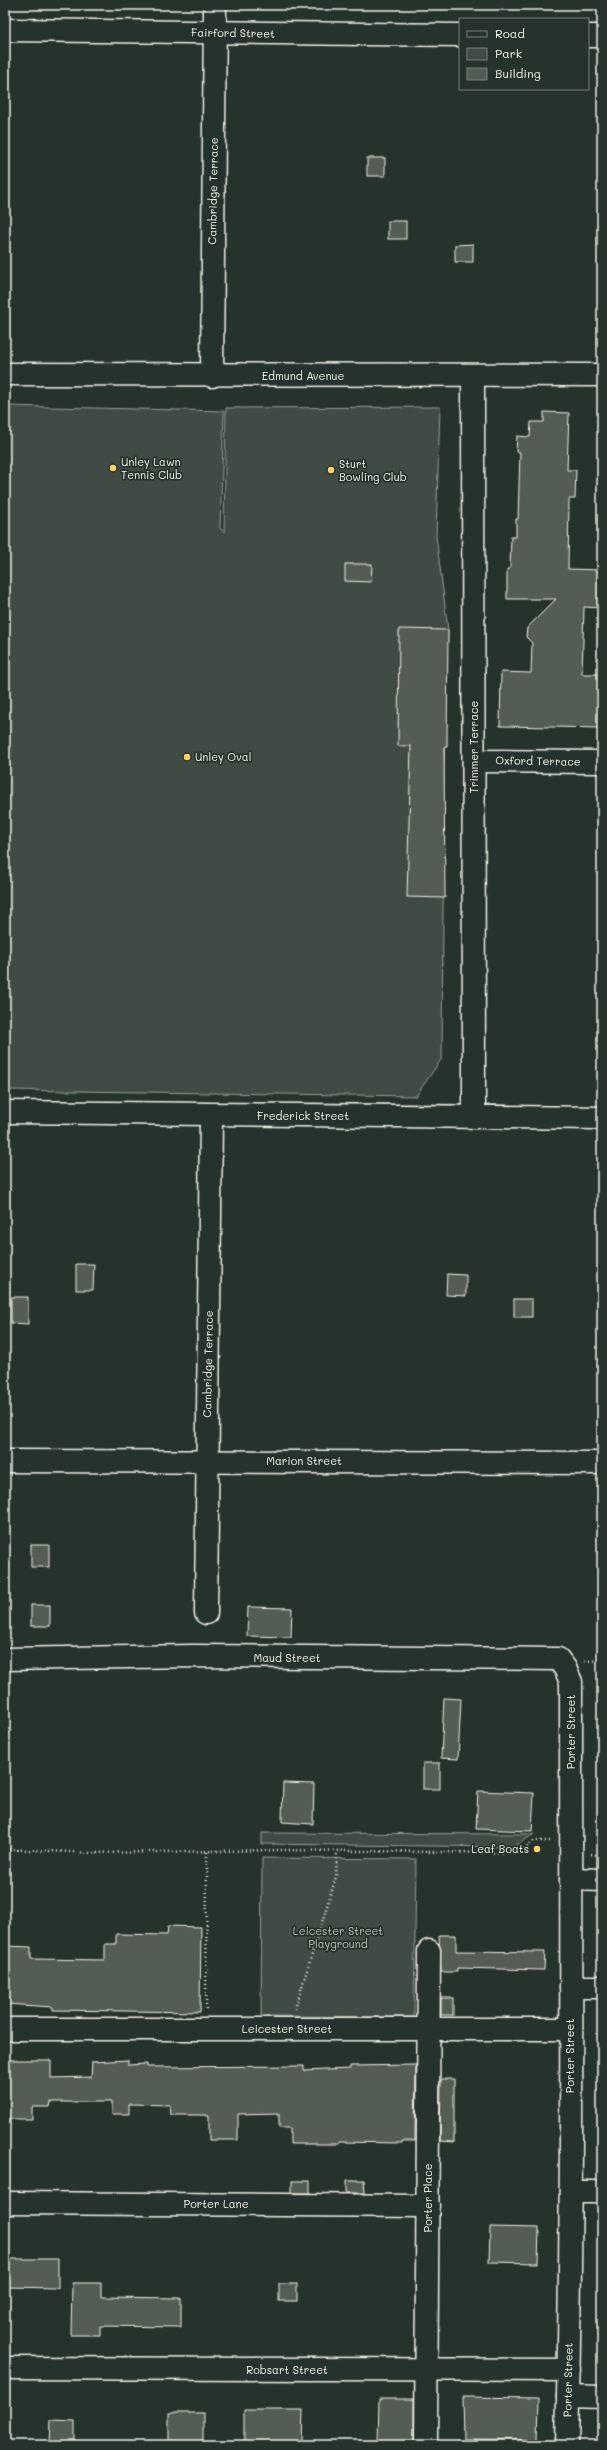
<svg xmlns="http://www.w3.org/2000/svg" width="607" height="2450" font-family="Mali,sans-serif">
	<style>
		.green { fill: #414b45; stroke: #9a9e96 }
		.building { fill: #525c55; stroke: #f4f1e8 }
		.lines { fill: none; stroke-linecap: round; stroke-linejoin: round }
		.minor-casing { stroke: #f4f1e8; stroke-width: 25 }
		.path { stroke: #f4f1e8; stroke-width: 2.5; stroke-dasharray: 1 3; stroke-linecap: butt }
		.minor { stroke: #26332d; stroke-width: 22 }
		.poi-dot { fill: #ffd166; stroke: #26332d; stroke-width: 1.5 }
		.labels { text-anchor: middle; stroke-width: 3.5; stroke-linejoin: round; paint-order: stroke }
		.street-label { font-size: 11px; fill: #f4f1e8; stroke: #26332d }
		.poi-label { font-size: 11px; fill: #f4f1e8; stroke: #26332d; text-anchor: start }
		.park-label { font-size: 11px; fill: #bebfb7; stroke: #26332d }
	</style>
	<rect width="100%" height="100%" fill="#26332d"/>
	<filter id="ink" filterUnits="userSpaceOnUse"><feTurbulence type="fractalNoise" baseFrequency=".025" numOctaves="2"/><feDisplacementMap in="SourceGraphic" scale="8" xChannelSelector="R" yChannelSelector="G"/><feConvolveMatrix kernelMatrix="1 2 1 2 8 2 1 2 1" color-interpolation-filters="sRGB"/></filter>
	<g filter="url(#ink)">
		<!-- green -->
		<g class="green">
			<polygon points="5,406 224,411 220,528 224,532 226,408 440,407 436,536 448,630 444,768 442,1058 416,1096 5,1090"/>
			<polygon points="262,1833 534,1834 514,1847 262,1844"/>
			<polygon points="262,1858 416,1859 414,2017 261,2016"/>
		</g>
		<!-- building -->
		<g class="building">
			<rect x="367" y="158" width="18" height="18"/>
			<rect x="388" y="221" width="18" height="18"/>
			<polygon points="473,244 473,262 455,262 455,245"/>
			<polygon points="544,412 569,413 567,470 576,470 575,499 569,499 568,569 602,570 602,608 584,607 582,674 602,674 602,728 500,726 501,672 531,673 532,643 526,637 527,628 556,599 507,599 507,569 510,569 511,537 516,537 516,519 518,519 520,452 516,452 517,436 530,437 531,422 544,422"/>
			<polygon points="345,564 372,564 371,582 345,581"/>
			<polygon points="399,629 448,630 447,747 444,747 445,898 407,897 411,746 398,746"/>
			<polygon points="76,1264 94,1264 93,1290 76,1290"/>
			<polygon points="447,1274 466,1275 466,1296 446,1295"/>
			<polygon points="11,1297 28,1297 28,1324 11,1323"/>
			<rect x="514" y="1299" width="18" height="18"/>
			<rect x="31" y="1545" width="18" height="22"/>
			<rect x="31" y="1605" width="19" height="21"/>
			<polygon points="248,1607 292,1608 291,1637 247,1636"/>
			<polygon points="444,1698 461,1699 458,1759 441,1758"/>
			<rect x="423" y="1763" width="17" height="26"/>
			<polygon points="283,1783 314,1784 313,1824 282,1822"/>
			<polygon points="478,1791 534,1793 532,1831 476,1829"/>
			<polygon points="168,1926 201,1927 200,2012 53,2010 53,2007 5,2004 5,1946 31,1947 31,1959 105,1960 105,1944 116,1944 116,1934 167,1935"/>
			<polygon points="439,1935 456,1935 456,1951 545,1952 544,1970 457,1968 457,1972 441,1972"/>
			<rect x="441" y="1998" width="12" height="17"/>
			<polygon points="5,2060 51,2060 51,2078 91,2077 92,2062 128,2060 128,2065 147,2064 147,2067 304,2066 304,2071 350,2069 350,2066 416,2065 415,2141 402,2141 402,2143 339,2142 339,2144 290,2144 290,2128 279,2128 279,2113 238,2114 238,2140 209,2140 209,2115 171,2115 170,2105 129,2104 129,2114 112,2114 112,2102 51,2102 50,2107 32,2107 32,2119 5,2119"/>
			<polygon points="441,2079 454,2079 454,2142 440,2141"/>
			<polygon points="347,2180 364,2180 365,2193 347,2193"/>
			<rect x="292" y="2181" width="18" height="12"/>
			<polygon points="490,2227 539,2228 538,2263 489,2262"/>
			<polygon points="6,2259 58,2259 58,2288 6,2287"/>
			<polygon points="72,2283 101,2283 101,2297 181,2298 181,2327 100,2326 100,2335 71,2335"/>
			<rect x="279" y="2284" width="18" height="17"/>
			<polygon points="463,2397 539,2398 538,2440 464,2439"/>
			<polygon points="379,2399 414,2399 414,2445 378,2445"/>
			<polygon points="244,2410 303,2410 302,2441 298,2441 298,2445 244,2445"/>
			<rect x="169" y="2413" width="34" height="32"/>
			<polygon points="51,2420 75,2421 75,2445 50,2445"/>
		</g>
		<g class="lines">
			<defs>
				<g id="minor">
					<polyline points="5,30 460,35"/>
					<polyline points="588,36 602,36"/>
					<polyline points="5,374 602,375"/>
					<polyline points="212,376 215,5"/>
					<polyline points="473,377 474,1117"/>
					<polyline points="474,761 602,762"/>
					<polyline points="5,1112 602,1118"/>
					<polyline points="5,1461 602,1463"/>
					<polyline points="206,1613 211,1116"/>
					<path d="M5,1659L193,1656L558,1659L565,1668L571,1682C571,1936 573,2191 567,2445"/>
					<polyline points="571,1879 602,1880"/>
					<polyline points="571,1987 602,1987"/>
					<polyline points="5,2029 570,2029"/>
					<polyline points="572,2192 602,2192"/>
					<polyline points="5,2203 428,2206"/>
					<polyline points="5,2368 569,2370"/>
					<polyline points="568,2396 602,2397"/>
					<polyline points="426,2445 429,1951"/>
				</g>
			</defs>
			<!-- minor casing -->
			<use href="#minor" class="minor-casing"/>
			<!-- path -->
			<g class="path">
				<polyline points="585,1661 602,1660"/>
				<polyline points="5,1849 92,1853 281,1850 518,1853 534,1841 550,1841"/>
				<polyline points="591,1854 602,1856"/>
				<polyline points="206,2009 207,1851"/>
				<polyline points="295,2009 336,1877 337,1851"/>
			</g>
			<!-- minor -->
			<use href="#minor" class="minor"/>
		</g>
	</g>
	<!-- markers -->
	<g class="poi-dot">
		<circle cx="113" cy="468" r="4"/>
		<circle cx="331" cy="470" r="4"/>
		<circle cx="187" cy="757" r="4"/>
		<circle cx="537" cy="1849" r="4"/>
	</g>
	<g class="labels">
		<!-- street labels -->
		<g class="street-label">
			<text transform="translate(233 33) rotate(1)" y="4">Fairford Street</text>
			<text transform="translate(213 191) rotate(-89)" y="4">Cambridge Terrace</text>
			<text x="303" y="380">Edmund Avenue</text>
			<text transform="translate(474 747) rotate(-90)" y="4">Trimmer Terrace</text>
			<text transform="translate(538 761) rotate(1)" y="4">Oxford Terrace</text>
			<text x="303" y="1120">Frederick Street</text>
			<text transform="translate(208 1364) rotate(-89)" y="4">Cambridge Terrace</text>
			<text x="304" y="1465">Marion Street</text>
			<text x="287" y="1662">Maud Street</text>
			<text transform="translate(571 1732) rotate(-90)" y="4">Porter Street</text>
			<text x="287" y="2033">Leicester Street</text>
			<text transform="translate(570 2056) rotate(-90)" y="4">Porter Street</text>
			<text transform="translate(428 2198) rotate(-90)" y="4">Porter Place</text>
			<text x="216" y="2208">Porter Lane</text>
			<text x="287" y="2374">Robsart Street</text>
			<text transform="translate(568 2380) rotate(-89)" y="4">Porter Street</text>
		</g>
		<!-- poi labels -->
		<g class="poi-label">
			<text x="121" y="466">Unley Lawn<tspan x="121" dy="13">Tennis Club</tspan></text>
			<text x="339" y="468">Sturt<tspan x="339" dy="13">Bowling Club</tspan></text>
			<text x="195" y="761">Unley Oval</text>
			<text x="529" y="1853" text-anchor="end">Leaf Boats</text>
		</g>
		<!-- park labels -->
		<g class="park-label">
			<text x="338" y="1935">Leicester Street<tspan x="338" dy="13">Playground</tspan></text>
		</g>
	</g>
	<!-- margin -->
	<rect width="607" height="2450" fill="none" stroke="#26332d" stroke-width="20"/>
	<rect x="10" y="10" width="587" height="2430" fill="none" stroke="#f4f1e8" stroke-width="1.5" filter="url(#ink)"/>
	<!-- legend -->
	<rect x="459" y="18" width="130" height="72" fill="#26332d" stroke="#787f78"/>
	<rect x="467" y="31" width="20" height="6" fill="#26332d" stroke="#787f78"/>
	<text x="495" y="38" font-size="12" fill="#f4f1e8">Road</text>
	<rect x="467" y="48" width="20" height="12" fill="#414b45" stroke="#787f78"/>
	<text x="495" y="58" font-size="12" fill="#f4f1e8">Park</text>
	<rect x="467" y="68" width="20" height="12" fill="#525c55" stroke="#787f78"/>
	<text x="495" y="78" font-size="12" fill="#f4f1e8">Building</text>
</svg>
